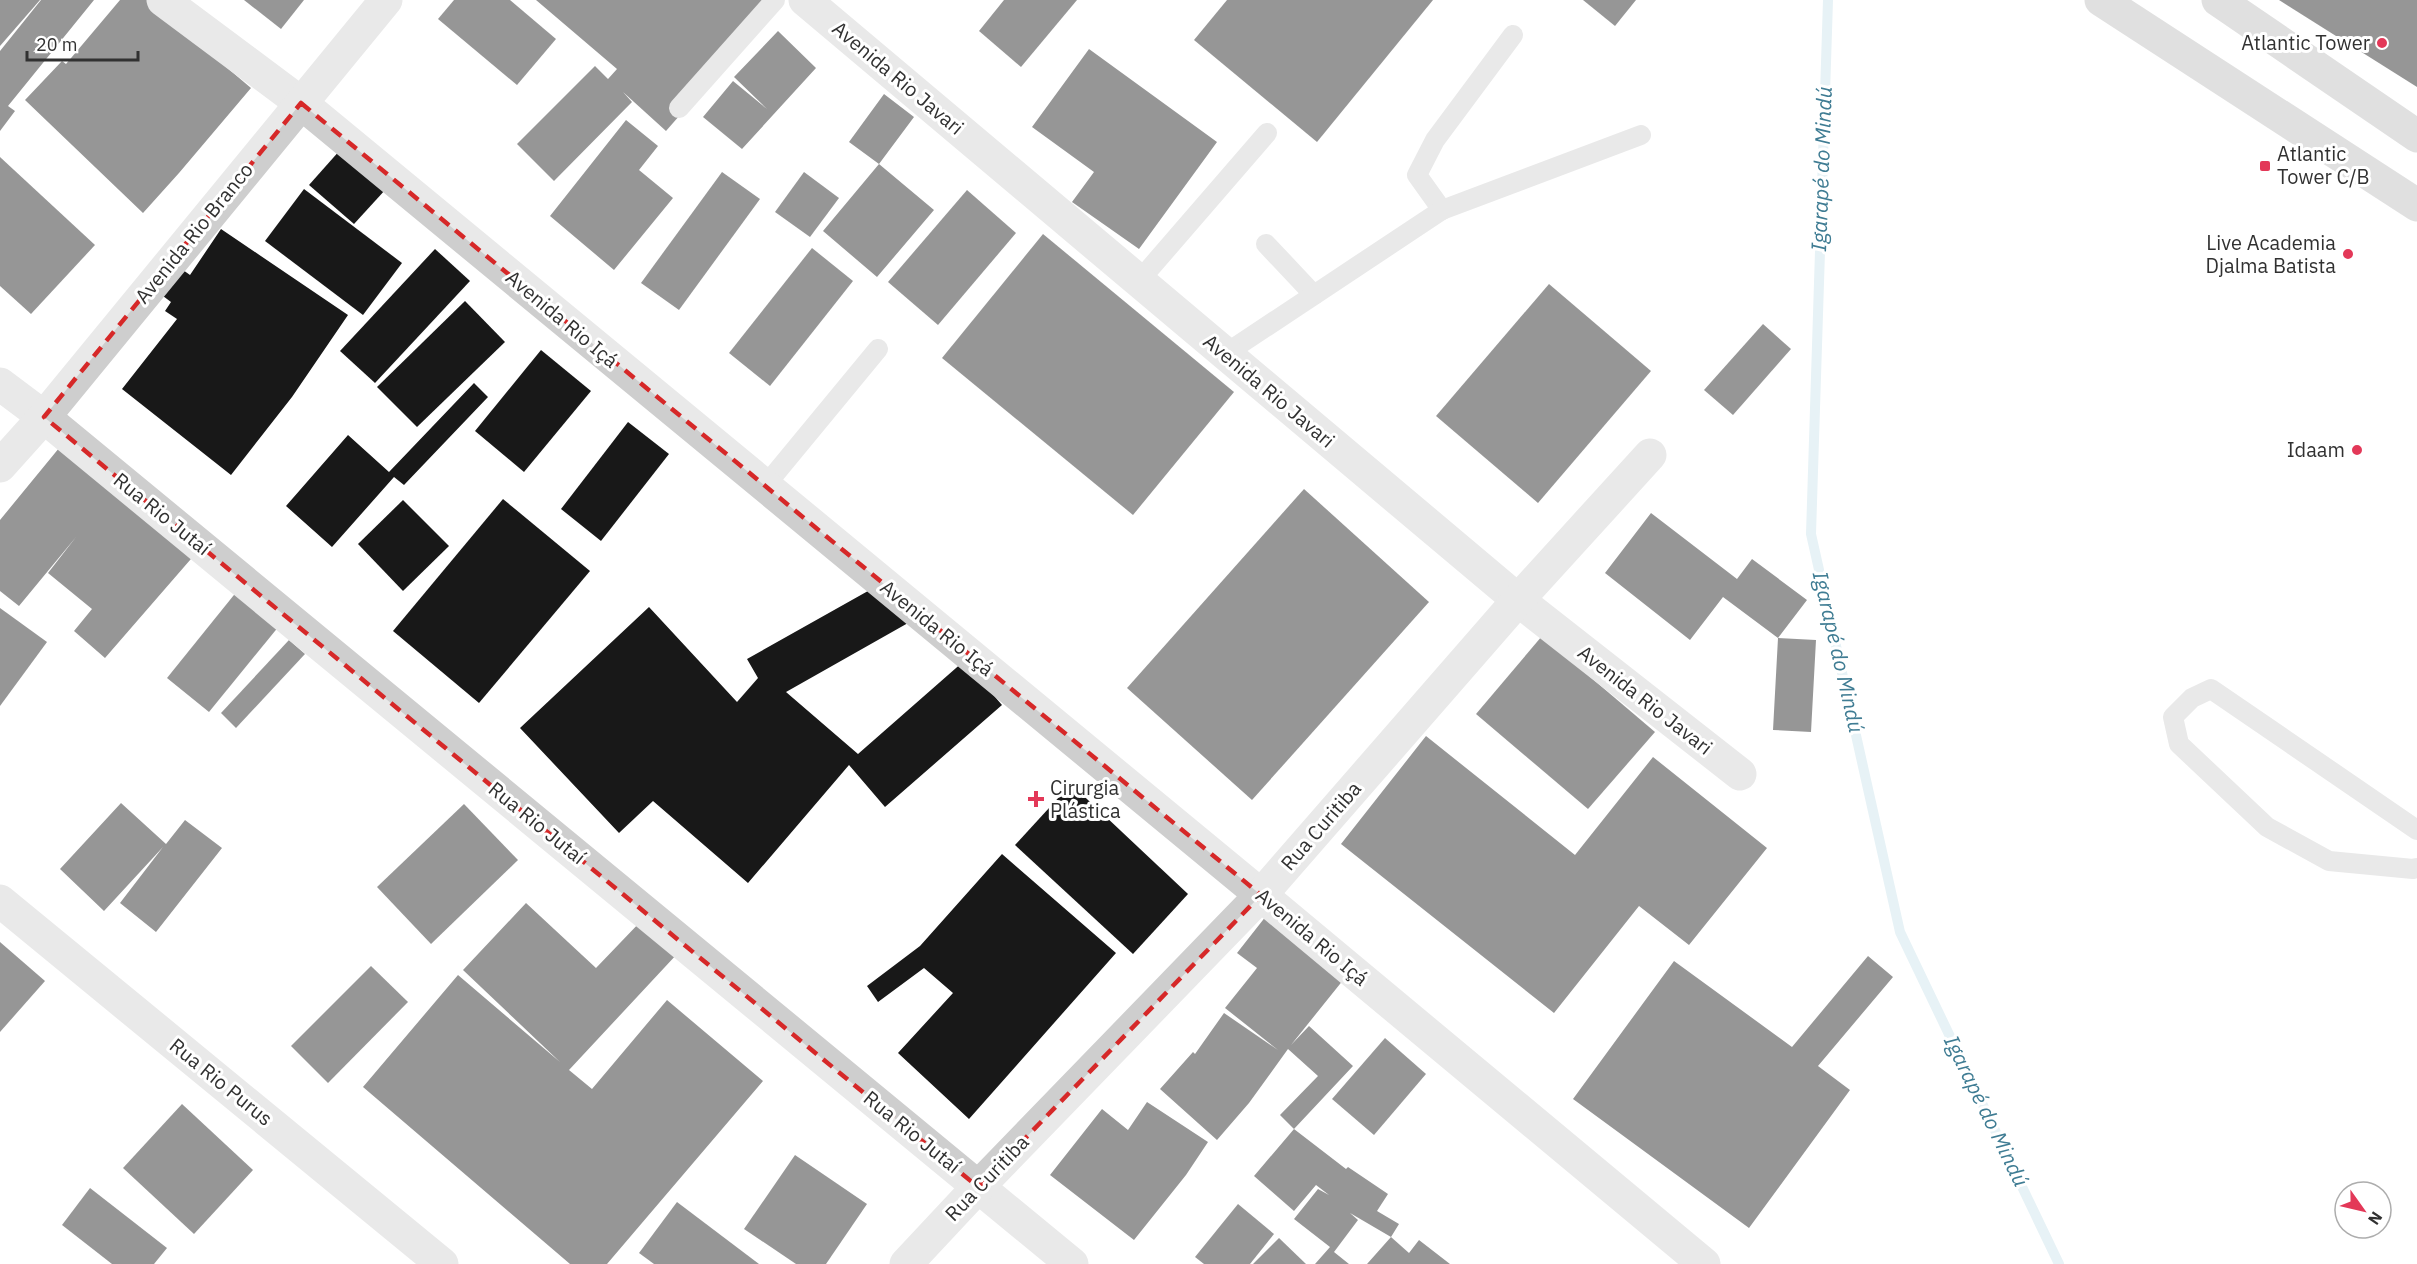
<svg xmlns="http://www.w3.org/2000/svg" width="2417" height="1264" font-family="'IBM Plex Sans',sans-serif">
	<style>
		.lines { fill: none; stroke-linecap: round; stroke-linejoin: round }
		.stream { stroke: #cae2ea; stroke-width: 10 }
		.building { fill: #181818 }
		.lane { stroke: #cecece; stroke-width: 20 }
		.street { stroke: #cecece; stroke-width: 33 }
		.secondary { stroke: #bbb; stroke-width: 33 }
		.marked { fill: none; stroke: #d62828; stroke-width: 4.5; stroke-dasharray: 12 8; stroke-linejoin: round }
		.poi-dot { fill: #e33858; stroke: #fff; stroke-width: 2 }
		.labels { text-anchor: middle; stroke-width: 6; stroke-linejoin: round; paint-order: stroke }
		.poi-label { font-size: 20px; fill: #313131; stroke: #fff; text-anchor: end }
		.street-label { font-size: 20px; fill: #313131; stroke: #fff }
		.water-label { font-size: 21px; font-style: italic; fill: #3f7c93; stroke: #fff }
	</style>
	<rect width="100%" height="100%" fill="#fff"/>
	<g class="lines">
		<!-- stream -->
		<polyline class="stream" points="1828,0 1811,534 1900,932 2059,1264"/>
	</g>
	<!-- building -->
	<g class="building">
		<polygon points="0,0 40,0 0,46"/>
		<polygon points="41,0 94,0 8,106 15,111 0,131 0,51"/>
		<polygon points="120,0 147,0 251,88 179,173 143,213 25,100 62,61 66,64"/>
		<polygon points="244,0 304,0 281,29"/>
		<polygon points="454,0 510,0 556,39 517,85 438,19"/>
		<polygon points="536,0 776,0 779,2 666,131 623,92 632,102 554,181 517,144 595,66 608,79 617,69"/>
		<polygon points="1004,0 1077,0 1021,67 979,31"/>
		<polygon points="1227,0 1433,0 1317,142 1194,40"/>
		<polygon points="1583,0 1636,0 1615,26"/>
		<polygon points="2279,0 2417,0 2417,87"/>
		<polygon points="778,31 816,68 742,149 703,117 733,81 767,109 734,77"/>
		<polygon points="1089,49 1217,142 1139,249 1072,202 1094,172 1032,127"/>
		<polygon points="884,94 914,117 879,164 934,210 877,277 823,231 879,164 849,142"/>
		<polygon points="626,120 658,146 639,170 673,198 614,270 550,216"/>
		<polygon points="341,149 386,189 354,224 309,185"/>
		<polygon points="0,157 95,245 31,314 0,286"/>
		<polygon points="722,172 760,199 679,310 641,283"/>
		<polygon points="804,172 839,198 810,237 775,212"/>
		<polygon points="304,189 402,263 363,315 265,241"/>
		<polygon points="967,190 1016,233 938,325 888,282"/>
		<polygon points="221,229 348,315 292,397 231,475 122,389 177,319 165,311 171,302 163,296 183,270 190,275"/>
		<polygon points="1043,234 1234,392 1133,515 942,358"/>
		<polygon points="812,248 853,281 770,386 729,353"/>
		<polygon points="435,249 470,281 375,383 340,351"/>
		<polygon points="1549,284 1651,371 1538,503 1436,416"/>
		<polygon points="465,301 505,342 417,427 377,387"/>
		<polygon points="1763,324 1791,349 1733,415 1704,390"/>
		<polygon points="541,350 591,391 524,472 475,431"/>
		<polygon points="474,383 488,397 404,485 394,477 332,547 286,506 348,435 389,472"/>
		<polygon points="628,422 669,454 601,541 561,509"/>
		<polygon points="64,442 197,552 105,658 74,631 92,609 48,573 76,537 19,606 0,591 0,520"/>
		<polygon points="1304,489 1429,602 1252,800 1127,688"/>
		<polygon points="503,499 590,571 479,703 393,631"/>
		<polygon points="403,500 449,546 403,591 358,544"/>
		<polygon points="1651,513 1737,579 1752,559 1807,600 1778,638 1816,640 1811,732 1773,730 1778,638 1723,597 1690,640 1605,573"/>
		<polygon points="884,582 908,623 786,692 858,754 964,661 1002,705 885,807 849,765 748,883 653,801 619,833 520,728 649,607 737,702 758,678 747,659"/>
		<polygon points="242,585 284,620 209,712 167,678"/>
		<polygon points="0,608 47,642 0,706"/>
		<polygon points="1542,636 1655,732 1588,809 1476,714"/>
		<polygon points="289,640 305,654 236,728 221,713"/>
		<polygon points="1426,736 1575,855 1653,757 1767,848 1689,945 1639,906 1554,1013 1341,844"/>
		<polygon points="1071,784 1188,894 1133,954 1015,845"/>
		<polygon points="121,803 166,844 185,820 222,848 156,932 120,903 163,847 104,911 60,869"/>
		<polygon points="464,804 518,860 431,944 377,887"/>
		<polygon points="1002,854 1116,953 969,1119 898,1053 953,993 924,968 878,1002 867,986 920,946"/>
		<polygon points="526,903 596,968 643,919 678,953 569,1070 592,1089 667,1000 763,1081 607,1264 570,1264 363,1087 458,975 560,1062 463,970"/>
		<polygon points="1270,911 1348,974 1291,1045 1309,1026 1353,1066 1294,1129 1280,1115 1318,1076 1288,1049 1249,1103 1217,1140 1160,1089 1193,1052 1195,1054 1224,1013 1278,1050 1225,1008 1257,968 1237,953"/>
		<polygon points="0,942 45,981 0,1032"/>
		<polygon points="1868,956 1893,977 1818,1066 1850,1090 1749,1228 1573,1099 1674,961 1792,1047"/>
		<polygon points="371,966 408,1002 328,1083 291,1046"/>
		<polygon points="1385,1038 1426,1074 1374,1135 1332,1099"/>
		<polygon points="1147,1102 1208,1142 1186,1175 1134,1240 1050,1175 1102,1109 1128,1130"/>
		<polygon points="182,1104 253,1170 194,1234 123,1168"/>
		<polygon points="1294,1129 1346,1169 1348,1167 1388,1194 1377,1211 1399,1224 1391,1237 1350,1213 1358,1220 1334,1252 1349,1264 1315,1264 1330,1247 1294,1219 1318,1189 1329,1195 1316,1185 1294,1211 1254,1176"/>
		<polygon points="795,1155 867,1204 826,1264 796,1264 744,1229"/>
		<polygon points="90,1188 167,1248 154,1264 112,1264 62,1225"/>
		<polygon points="677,1202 759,1264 654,1264 639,1253"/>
		<polygon points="1238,1204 1274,1234 1250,1264 1204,1264 1195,1257"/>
		<polygon points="1391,1237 1409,1253 1419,1240 1450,1264 1367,1264"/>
		<polygon points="1279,1238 1306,1264 1253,1264"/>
	</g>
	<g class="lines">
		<!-- lane -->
		<g class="lane">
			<polyline points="679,108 775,0"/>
			<polyline points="1442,210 1417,175 1435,140 1513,35"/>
			<polyline points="1266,244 1314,295"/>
			<polyline points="1139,281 1267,133"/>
			<polyline points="1225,354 1442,210 1641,135"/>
			<polyline points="765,486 878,349"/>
			<polyline points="2417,830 2211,689 2192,698 2173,717 2179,744 2267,827 2329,861 2413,869 2417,868"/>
		</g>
		<!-- street -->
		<g class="street">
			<polyline points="163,0 301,103 1261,895 1704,1264"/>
			<polyline points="805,0 1518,600 1740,774"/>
			<polyline points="0,384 44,417 1072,1264"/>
			<polyline points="0,466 44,417 386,0"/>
			<polyline points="0,901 442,1264"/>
			<polyline points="906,1264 978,1187 1261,895 1518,600 1650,455"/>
		</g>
		<!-- secondary -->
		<g class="secondary">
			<polyline points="2101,0 2417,205"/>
			<polyline points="2218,0 2417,136"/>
		</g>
	</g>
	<!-- marked area -->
	<path d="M0 0H2417V1264H0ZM301,103L1261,895L978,1187L44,417Z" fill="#fff" fill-opacity=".55" fill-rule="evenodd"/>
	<path class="marked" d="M301,103L1261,895L978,1187L44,417Z"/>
	<!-- markers -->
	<g class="poi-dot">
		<circle cx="2382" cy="43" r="6"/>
		<rect x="2259" y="160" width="12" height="12" rx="3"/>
		<circle cx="2348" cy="254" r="6"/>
		<circle cx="2357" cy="450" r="6"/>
		<path d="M1033 790h6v6h6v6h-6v6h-6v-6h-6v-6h6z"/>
	</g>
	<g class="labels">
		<!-- poi labels -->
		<g class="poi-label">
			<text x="2370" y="50">Atlantic Tower</text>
			<text x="2277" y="161" text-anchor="start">Atlantic<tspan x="2277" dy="23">Tower C/B</tspan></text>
			<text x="2336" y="250">Live Academia<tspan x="2336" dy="23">Djalma Batista</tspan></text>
			<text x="2345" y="457">Idaam</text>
			<text x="1050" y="795" text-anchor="start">Cirurgia<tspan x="1050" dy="23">Plástica</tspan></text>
		</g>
		<!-- street labels -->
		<g class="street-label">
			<text transform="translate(898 78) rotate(40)" y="7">Avenida Rio Javari</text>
			<text transform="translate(194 233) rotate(-51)" y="7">Avenida Rio Branco</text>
			<text transform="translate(562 319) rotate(40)" y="7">Avenida Rio Içá</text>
			<text transform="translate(1269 391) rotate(40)" y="7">Avenida Rio Javari</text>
			<text transform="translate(162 514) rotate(39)" y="7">Rua Rio Jutaí</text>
			<text transform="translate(937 628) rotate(39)" y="7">Avenida Rio Içá</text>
			<text transform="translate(1645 700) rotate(38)" y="7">Avenida Rio Javari</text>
			<text transform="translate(537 823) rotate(39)" y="7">Rua Rio Jutaí</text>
			<text transform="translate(1321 826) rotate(-49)" y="7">Rua Curitiba</text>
			<text transform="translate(1312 937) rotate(40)" y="7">Avenida Rio Içá</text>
			<text transform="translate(221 1082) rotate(39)" y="7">Rua Rio Purus</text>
			<text transform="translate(912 1132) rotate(39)" y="7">Rua Rio Jutaí</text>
			<text transform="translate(987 1178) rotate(-46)" y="7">Rua Curitiba</text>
		</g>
		<!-- water labels -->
		<g class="water-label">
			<text transform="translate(1822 169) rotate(-88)" y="7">Igarapé do Mindú</text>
			<text transform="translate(1838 652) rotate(77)" y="7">Igarapé do Mindú</text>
			<text transform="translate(1986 1111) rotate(64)" y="7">Igarapé do Mindú</text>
		</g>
	</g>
	<!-- north arrow -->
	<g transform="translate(2363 1210) rotate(124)"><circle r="28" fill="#ffffff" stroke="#adadad" stroke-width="1.5"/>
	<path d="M0-4.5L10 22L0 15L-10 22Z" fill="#e33858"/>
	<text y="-9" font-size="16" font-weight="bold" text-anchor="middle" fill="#313131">N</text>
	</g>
	<!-- scale -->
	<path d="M27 51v9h111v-9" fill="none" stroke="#313131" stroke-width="3"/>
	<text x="36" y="51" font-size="18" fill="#313131" stroke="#ffffff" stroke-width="4.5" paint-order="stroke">20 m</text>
</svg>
